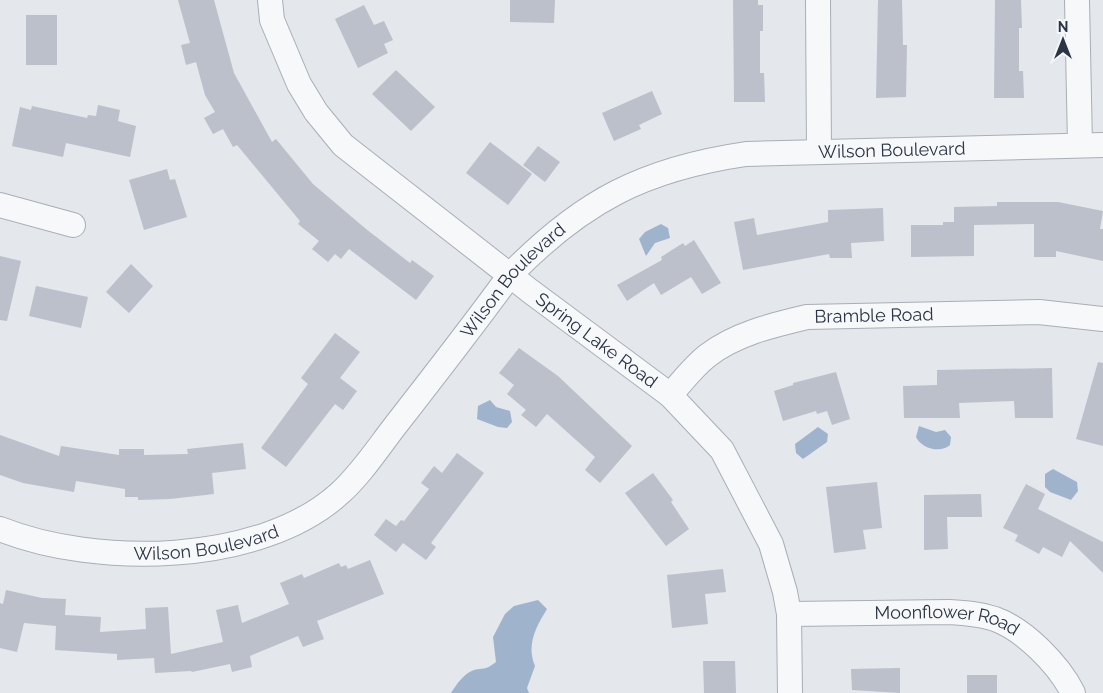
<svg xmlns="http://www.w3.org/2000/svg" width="1103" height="693" font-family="Raleway,sans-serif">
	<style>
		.water { fill: #9fb4cc }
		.building { fill: #bbc0ca }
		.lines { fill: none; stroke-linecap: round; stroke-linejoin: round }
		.minor-casing { stroke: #a9aeb7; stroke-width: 26 }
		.minor { stroke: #f7f8fa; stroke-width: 24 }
		.labels { text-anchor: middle; stroke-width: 4; stroke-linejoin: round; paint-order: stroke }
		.street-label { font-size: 18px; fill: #2b3445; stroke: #f4f6f9 }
	</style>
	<rect width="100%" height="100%" fill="#e4e7ec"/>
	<!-- water -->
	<g class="water">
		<polygon points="661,224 668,228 670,238 655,243 646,256 639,239 645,232"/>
		<polygon points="490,400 496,407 510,411 512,422 507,428 498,427 477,419 478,406"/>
		<path d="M919,426L936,432L945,430L951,437L950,445C940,454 921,448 916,437Z"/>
		<polygon points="818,427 828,434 827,442 803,459 796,453 795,444"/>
		<polygon points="1053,469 1077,482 1078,491 1071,500 1050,492 1045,487 1045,474"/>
		<path d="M538,600L547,609C536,627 526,645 535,666L527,688L529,693H451C457,684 463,674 474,670C486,667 484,671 496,662L493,637L505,614L514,606Z"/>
	</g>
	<!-- building -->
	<g class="building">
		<polygon points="178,0 214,0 234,73 272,142 276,139 313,184 366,229 410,263 412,260 434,276 416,300 349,249 341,259 335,254 328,262 312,249 319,241 298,224 300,221 237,145 233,147 223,129 213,134 204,118 215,112 205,95 196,62 186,65 181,45 190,43"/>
		<polygon points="510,0 555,0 554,23 510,22"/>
		<polygon points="733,0 758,0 758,5 763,5 763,31 760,31 760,73 764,73 765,102 734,102"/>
		<polygon points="878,0 902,0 903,45 907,45 906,97 876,98"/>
		<polygon points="995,0 1021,0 1022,28 1019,28 1019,71 1023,71 1024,98 994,98"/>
		<polygon points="364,5 374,25 384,21 393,40 384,44 388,53 358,68 335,19"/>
		<rect x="26" y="15" width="31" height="50"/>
		<polygon points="396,70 435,107 411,131 372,94"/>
		<polygon points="652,91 662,114 639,125 641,129 614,141 602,113"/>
		<polygon points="98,105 120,110 118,121 136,126 130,157 66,143 63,157 12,146 20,107 31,110 32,106 87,118 88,115 96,116"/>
		<polygon points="490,142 532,174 508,205 466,173"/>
		<polygon points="538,146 560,162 545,182 523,165"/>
		<polygon points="167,169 170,180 175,179 187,217 144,230 129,180"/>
		<polygon points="997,202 1058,202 1103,211 1100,229 1103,229 1103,261 1056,251 1056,257 1034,257 1034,224 974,225 974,256 911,257 911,225 943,225 943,222 954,222 954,207 997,206"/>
		<polygon points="883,208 884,241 851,243 852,258 830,258 829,254 743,270 734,222 754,218 757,235 828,222 828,210"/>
		<polygon points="694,240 721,283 702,294 691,277 661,295 654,283 627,301 617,285 662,260 661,257 683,243 685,246"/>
		<polygon points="0,256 21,261 7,321 0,320"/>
		<polygon points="131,264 153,286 129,313 106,292"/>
		<polygon points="36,286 88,297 81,328 29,316"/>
		<polygon points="335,333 360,352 340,378 357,391 343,410 335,404 286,467 261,448 308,384 301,378"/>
		<polygon points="519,348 558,376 632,446 600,483 585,470 595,457 547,414 536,427 521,415 526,410 507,394 514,385 499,373"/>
		<polygon points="1098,362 1103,363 1103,446 1076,439"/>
		<polygon points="1052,368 1053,418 1015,418 1014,401 959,403 960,418 904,418 903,386 937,385 937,370"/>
		<polygon points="836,372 850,419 832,425 827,411 817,414 816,411 783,421 774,391 793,385 793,383"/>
		<polygon points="0,435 59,456 61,446 119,455 119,449 144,449 144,455 188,454 187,449 243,443 246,469 212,473 214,494 170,499 138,500 138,497 125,497 125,489 76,481 74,492 23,483 0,475"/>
		<polygon points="457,453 484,473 431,543 436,547 426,560 403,543 396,552 374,535 386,519 396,526 401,520 404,521 429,489 421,483 434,466 442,473"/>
		<polygon points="653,473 673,500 671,502 689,529 666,546 625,493"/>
		<polygon points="877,482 882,528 863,530 866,549 834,553 826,487"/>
		<polygon points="1026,484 1045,494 1038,509 1103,542 1103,573 1070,541 1062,557 1043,547 1039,554 1015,541 1018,535 1003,528"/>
		<polygon points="981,494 982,517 947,517 948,549 924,550 924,495"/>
		<polygon points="370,560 384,594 317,621 324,639 303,647 298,636 250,656 252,667 232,672 230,664 192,672 191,671 155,673 154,658 117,660 117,654 55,650 56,626 24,623 17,652 0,648 0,603 3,604 6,590 42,598 66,599 65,615 101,617 100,632 146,629 145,608 168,607 171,654 223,642 216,610 238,605 242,623 289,604 280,583 302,574 304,578 339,563 341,567 346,565 348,569"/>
		<polygon points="723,569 726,592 705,594 708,624 672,628 667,575"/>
		<polygon points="703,661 735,661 736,693 704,693"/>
		<polygon points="900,668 900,693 852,690 851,669"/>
		<rect x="967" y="675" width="30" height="18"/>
	</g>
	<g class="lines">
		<defs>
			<g id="minor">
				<path id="s1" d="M270,0L272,20L299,84L316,112L343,145L530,291L670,395L722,450L771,544L785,592L789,614L790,693"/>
				<polyline points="818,0 819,151"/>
				<polyline points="1077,0 1080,145"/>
				<polyline points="0,205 73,225"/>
				<path id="s2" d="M670,395C682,382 693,367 707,356C735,334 773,325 807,317L1039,312L1103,319"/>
				<path id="s3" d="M0,529C95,567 260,566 340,493C361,474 378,448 395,426C434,376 473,326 510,275C582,201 644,169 746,154L1103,145"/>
				<path id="s4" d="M789,614L949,612C965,613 980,614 995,619C1025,630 1059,665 1073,693"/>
			</g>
		</defs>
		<!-- minor casing -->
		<use href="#minor" class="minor-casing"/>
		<!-- minor -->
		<use href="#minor" class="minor"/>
	</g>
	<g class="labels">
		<!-- street labels -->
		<g class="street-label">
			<text dy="6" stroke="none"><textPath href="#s3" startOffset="1050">Wilson Boulevard</textPath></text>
			<text dy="6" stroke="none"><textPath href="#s3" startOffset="631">Wilson Boulevard</textPath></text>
			<text dy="6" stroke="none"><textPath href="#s2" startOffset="229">Bramble Road</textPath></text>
			<text dy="6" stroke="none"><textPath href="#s1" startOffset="485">Spring Lake Road</textPath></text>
			<text dy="6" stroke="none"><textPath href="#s3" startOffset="210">Wilson Boulevard</textPath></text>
			<text dy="6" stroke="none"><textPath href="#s4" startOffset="159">Moonflower Road</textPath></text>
		</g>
	</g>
	<!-- north arrow -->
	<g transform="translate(1063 40)" stroke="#f4f6f9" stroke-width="4" paint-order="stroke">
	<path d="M0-4L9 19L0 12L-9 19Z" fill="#2b3445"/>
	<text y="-8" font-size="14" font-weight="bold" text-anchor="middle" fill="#2b3445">N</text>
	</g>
</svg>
